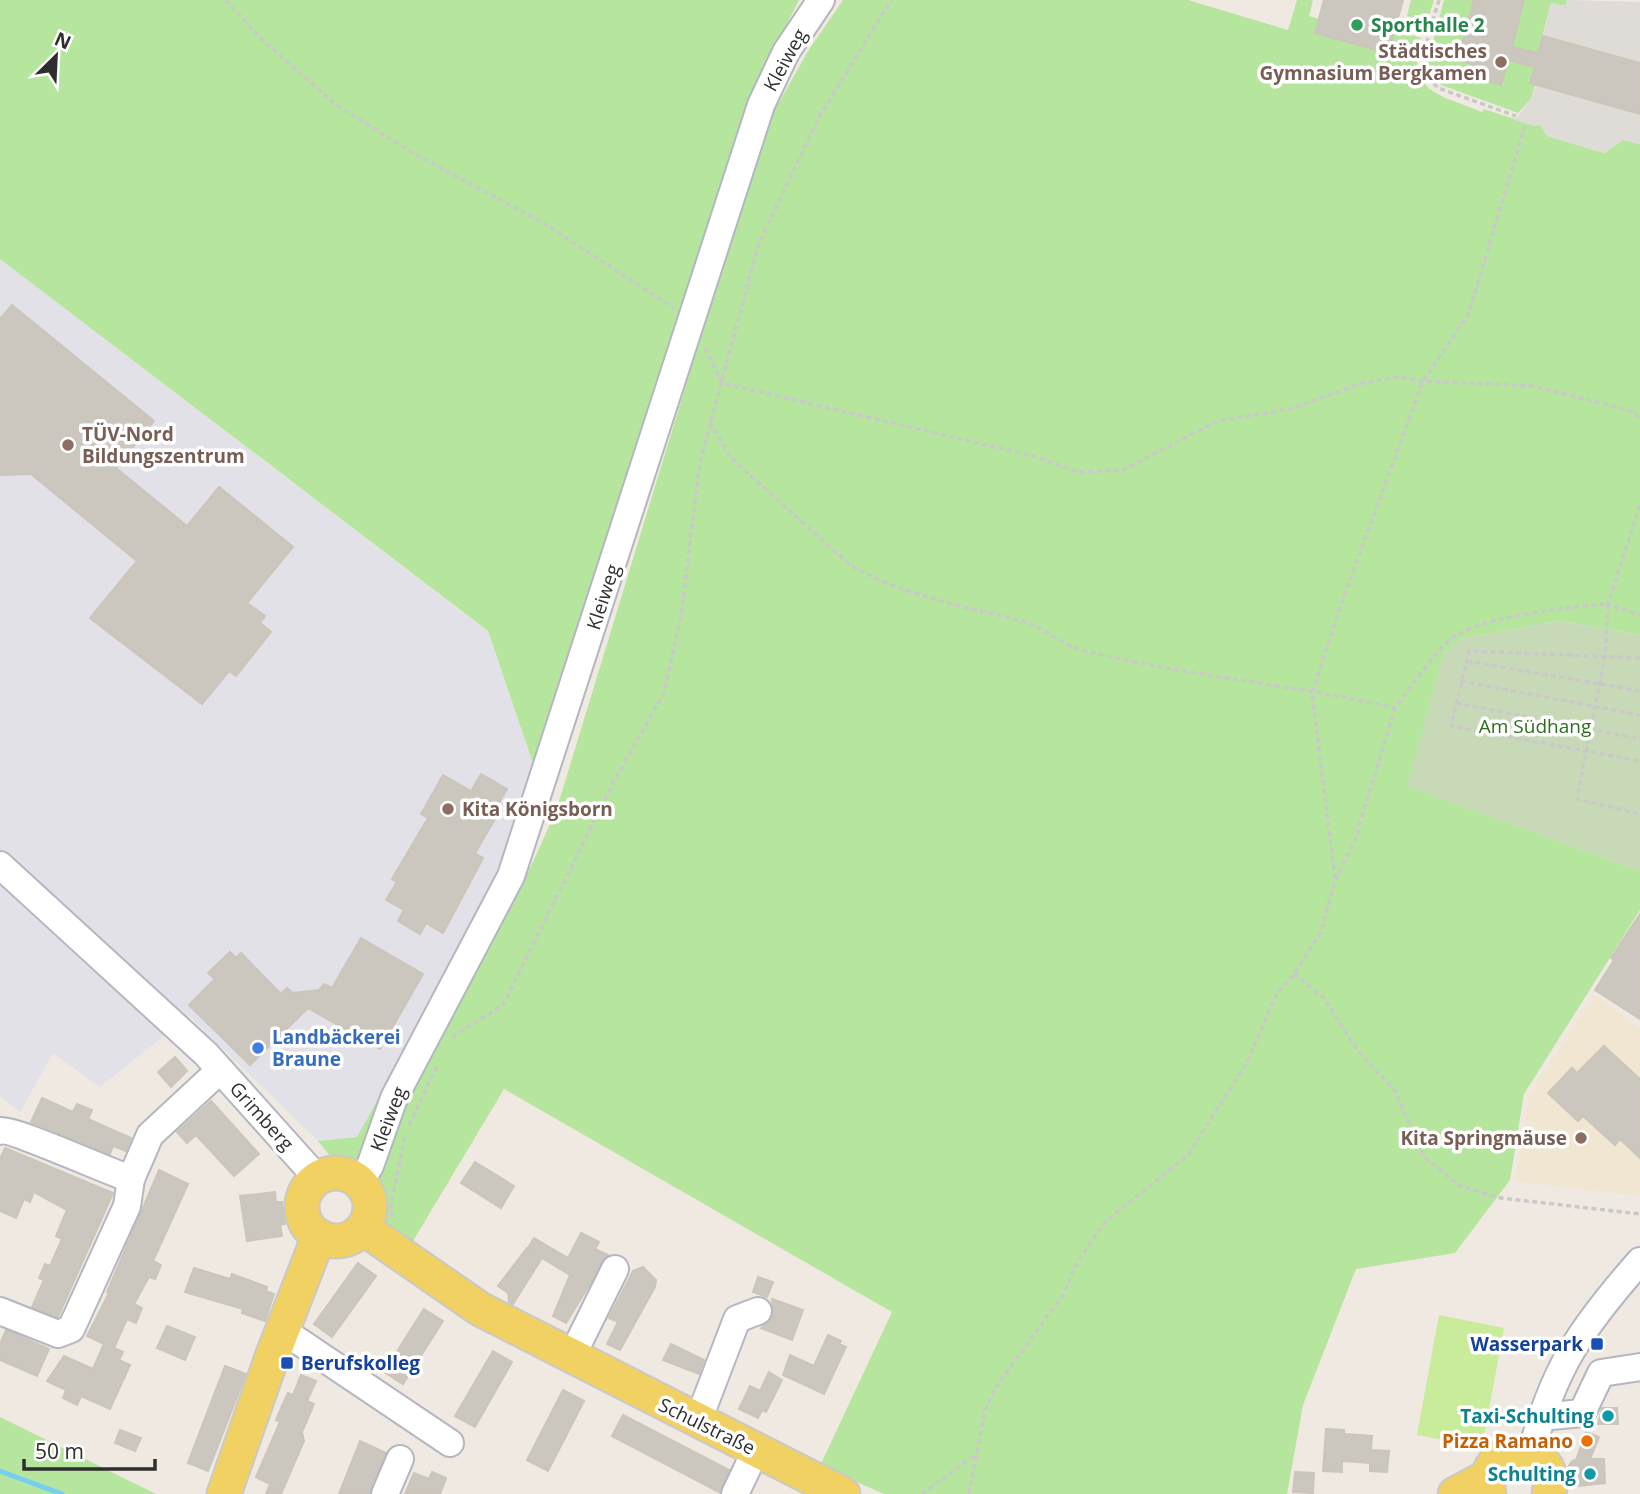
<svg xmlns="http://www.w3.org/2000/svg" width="1640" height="1494" font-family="'Open Sans',sans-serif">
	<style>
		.industrial { fill: #e3e1e8 }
		.education { fill: #f0e6d1 }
		.green { fill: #b6e59e }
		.cemetery { fill: #c8d9b8 }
		.pitch { fill: #c9ec9a }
		.plaza { fill: #dfdcd8 }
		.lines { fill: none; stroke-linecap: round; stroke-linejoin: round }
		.stream { stroke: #75cff0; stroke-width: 5 }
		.building { fill: #cbc7bf; stroke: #cbc5ba; stroke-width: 2 }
		.minor-casing { stroke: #b4b7c1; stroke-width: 30 }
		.major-casing { stroke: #c9c9c9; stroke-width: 37 }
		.path { stroke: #c9c9c9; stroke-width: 3.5; stroke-dasharray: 5 3.5; stroke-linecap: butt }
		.minor { stroke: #fff; stroke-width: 26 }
		.major { stroke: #f2d163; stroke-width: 33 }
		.leisure-dot { fill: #2e9e5b; stroke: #fff; stroke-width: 2.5 }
		.education-dot { fill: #8d6e63; stroke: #fff; stroke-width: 2.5 }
		.shop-dot { fill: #3f7fe0; stroke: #fff; stroke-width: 2.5 }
		.transit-dot { fill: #1a4fb4; stroke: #fff; stroke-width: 2.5 }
		.culture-dot { fill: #0f9aa8; stroke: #fff; stroke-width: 2.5 }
		.food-dot { fill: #e8710a; stroke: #fff; stroke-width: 2.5 }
		.labels { text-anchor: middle; stroke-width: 7; stroke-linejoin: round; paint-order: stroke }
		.leisure-label { font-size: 19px; font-weight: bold; fill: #27864d; stroke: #fff; text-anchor: start }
		.education-label { font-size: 19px; font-weight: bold; fill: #785e54; stroke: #fff; text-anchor: end }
		.street-label { font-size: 19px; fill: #2e2e2e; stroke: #fff }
		.park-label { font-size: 19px; fill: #2c6e1b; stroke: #fff }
		.shop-label { font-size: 19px; font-weight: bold; fill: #366cbe; stroke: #fff; text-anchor: start }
		.transit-label { font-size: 19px; font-weight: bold; fill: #164399; stroke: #fff; text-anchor: end }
		.culture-label { font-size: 19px; font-weight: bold; fill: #0d838f; stroke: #fff; text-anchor: end }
		.food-label { font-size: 19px; font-weight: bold; fill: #c56008; stroke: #fff; text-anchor: end }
	</style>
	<rect width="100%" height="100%" fill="#efe9e1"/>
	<!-- industrial -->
	<polygon class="industrial" points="0,259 488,632 534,766 505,851 474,919 420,1024 357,1137 318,1141 189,1016 100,1087 53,1053 20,1112 0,1096"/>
	<!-- education -->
	<polygon class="education" points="1594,995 1640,1029 1640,1196 1515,1181 1529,1095"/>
	<!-- green -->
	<g class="green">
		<polygon points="0,0 799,0 749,99 534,766 488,631 0,259"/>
		<path d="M843,0H1188L1288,30L1297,0H1313L1309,16L1319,19L1315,33L1388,53L1395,30L1421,38C1405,92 1440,95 1482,112L1484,109L1536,126L1540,124L1547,136L1604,153L1623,140L1640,144V635L1559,621L1461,639L1444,654L1408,786L1640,871V910L1524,1094L1510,1180L1455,1253L1356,1269L1303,1405L1287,1494H884L820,1466L892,1312L504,1089L410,1246L391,1233L318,1141L357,1137L420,1024L432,1043C480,967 522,891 557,808L764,129L808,51Z"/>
		<polygon points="1411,0 1434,0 1427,22 1407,16"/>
		<polygon points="1444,0 1474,0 1458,60 1485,68 1482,79 1501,84 1508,60 1535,67 1530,83 1535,85 1531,99 1518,113 1441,85 1426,68"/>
		<polygon points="1524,0 1567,0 1566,6 1551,3 1538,53 1512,47"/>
		<polygon points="0,1417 156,1494 0,1494"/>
	</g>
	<!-- cemetery -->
	<polygon class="cemetery" points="1559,621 1640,635 1640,871 1407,786 1444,654 1461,639"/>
	<!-- pitch -->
	<polygon class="pitch" points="1439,1315 1504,1328 1482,1447 1417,1435"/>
	<!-- plaza -->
	<g class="plaza">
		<polygon points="1567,0 1640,2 1640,63 1543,36 1551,3 1565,6"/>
		<polygon points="1536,85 1640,114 1640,144 1623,140 1605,153 1547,136 1540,124 1536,126 1515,120 1531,99"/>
	</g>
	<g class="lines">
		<!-- stream -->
		<polyline class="stream" points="0,1471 62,1494"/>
	</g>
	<!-- building -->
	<g class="building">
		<polygon points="1324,0 1403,0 1388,53 1315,33"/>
		<polygon points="1474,0 1524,0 1512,47 1538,53 1543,36 1640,63 1640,114 1530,83 1535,67 1508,60 1501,85 1481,79 1485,68 1458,60"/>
		<polygon points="12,305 154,421 116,468 187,526 219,487 293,547 247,603 265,616 260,623 271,632 236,676 229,671 202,704 90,618 137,561 31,474 0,475 0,319"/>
		<polygon points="481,774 507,789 497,806 501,809 475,853 483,858 443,933 426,923 420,934 398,921 404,910 386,900 397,882 392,879 428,818 421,814 443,775 471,791"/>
		<polygon points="1640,914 1640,1019 1595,990 1614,960 1611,958"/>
		<polygon points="361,938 423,974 380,1049 308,1008 250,1065 189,1005 215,979 208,973 230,952 236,958 241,953 281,994 287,988 293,993 319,990 324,984 332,988"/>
		<polygon points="1604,1046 1640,1079 1640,1158 1620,1139 1615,1145 1583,1116 1578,1121 1548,1093 1572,1068 1577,1073"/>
		<polygon points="175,1057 187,1071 171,1087 158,1072"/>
		<polygon points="42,1098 73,1112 77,1104 92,1110 88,1119 131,1138 126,1151 113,1146 110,1154 31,1122"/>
		<polygon points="211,1101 259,1154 234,1176 196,1135 187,1143 177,1132"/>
		<polygon points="5,1148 113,1193 58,1317 32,1307 44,1280 39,1278 45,1264 50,1266 62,1239 56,1236 67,1210 34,1192 30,1202 24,1199 16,1218 0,1211 0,1159"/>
		<polygon points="475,1162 514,1186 501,1208 461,1183"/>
		<polygon points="159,1170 188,1184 153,1261 161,1265 155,1279 149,1277 134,1304 142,1308 136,1323 127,1319 114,1348 123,1352 119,1360 130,1365 110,1409 81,1396 77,1405 63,1398 66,1390 47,1381 64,1356 93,1369 104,1344 87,1336 109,1293 107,1292"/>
		<polygon points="275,1192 276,1202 282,1202 285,1224 280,1225 282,1236 247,1241 240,1196"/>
		<polygon points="581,1233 599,1242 595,1249 608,1255 566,1323 553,1316 570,1275 542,1258 513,1304 509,1302 508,1293 498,1286 527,1248 531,1250 528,1248 534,1238 568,1258"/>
		<polygon points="358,1263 376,1276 332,1337 314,1324"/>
		<polygon points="643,1267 656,1280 655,1287 620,1350 607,1344 618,1322 609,1318 633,1271"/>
		<polygon points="194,1268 230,1279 232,1274 267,1287 266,1291 274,1294 265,1321 242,1313 243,1309 185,1292"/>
		<polygon points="758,1277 773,1282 767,1297 753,1292"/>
		<polygon points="772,1299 803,1310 792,1340 761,1328 773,1314"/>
		<polygon points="424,1309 443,1321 403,1384 384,1372"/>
		<polygon points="167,1326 195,1337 185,1360 157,1348"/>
		<polygon points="6,1330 49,1349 37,1376 0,1360 0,1344"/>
		<polygon points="828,1335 841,1341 839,1344 846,1347 824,1394 783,1375 790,1355 814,1366"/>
		<polygon points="671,1344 704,1360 699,1374 663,1360"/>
		<polygon points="493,1351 512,1362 475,1427 455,1416"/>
		<polygon points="225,1366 246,1374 208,1471 188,1463"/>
		<polygon points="769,1372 782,1380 766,1412 762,1410 758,1418 739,1409 750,1386 760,1391"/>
		<polygon points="301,1375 316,1381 307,1401 314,1404 302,1432 304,1441 281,1494 266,1494 270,1484 256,1477 280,1422 276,1420 282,1406 288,1393 293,1395"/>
		<polygon points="563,1390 584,1401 548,1471 527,1460"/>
		<polygon points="1602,1408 1617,1408 1618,1424 1598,1424"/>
		<polygon points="623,1415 729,1470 719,1492 612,1436"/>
		<polygon points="1326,1429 1344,1430 1344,1434 1372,1436 1371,1450 1389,1451 1387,1472 1370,1471 1370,1463 1342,1461 1342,1472 1323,1471"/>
		<polygon points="120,1430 141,1438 135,1451 115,1443"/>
		<polygon points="1586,1432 1599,1437 1590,1459 1604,1459 1605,1483 1569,1487 1567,1469 1572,1461 1576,1460"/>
		<polygon points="360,1441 386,1453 370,1494 339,1494"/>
		<polygon points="432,1472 446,1478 440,1494 405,1494 414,1473 429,1479"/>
		<polygon points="1295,1472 1314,1473 1313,1493 1293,1492"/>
	</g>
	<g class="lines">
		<defs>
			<g id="minor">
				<polyline points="0,865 206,1054 318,1179"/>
				<path d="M0,1131C12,1128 109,1172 131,1179"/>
				<polyline points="359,1183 370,1166 394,1098 511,876 761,105 786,52 821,0"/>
				<polyline points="0,1311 58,1334 71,1329 127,1206 131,1179 150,1135 220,1070"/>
				<polyline points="282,1330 450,1443"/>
				<polyline points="571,1358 615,1269"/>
				<polyline points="1541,1417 1582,1413 1601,1373 1640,1367"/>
				<polyline points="698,1421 737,1319 758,1311"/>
				<path d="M1531,1454C1553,1368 1582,1327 1640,1261"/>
				<polyline points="385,1494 400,1459"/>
				<polyline points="735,1494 756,1450"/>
			</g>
			<g id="major">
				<circle cx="336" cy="1207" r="34"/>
				<polyline points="363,1228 480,1309 843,1494"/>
				<polyline points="224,1494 272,1357 319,1236"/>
				<polyline points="1455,1494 1487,1477"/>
				<path d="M1489,1494C1476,1439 1562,1438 1549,1494"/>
			</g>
		</defs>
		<!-- minor casing -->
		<use href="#minor" class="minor-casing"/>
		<!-- major casing -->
		<use href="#major" class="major-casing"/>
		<!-- path -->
		<g class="path">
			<polyline points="226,0 259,37 335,104 411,152 540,221 674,308"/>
			<polyline points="1398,20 1430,29 1421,69 1438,88 1516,116"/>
			<polyline points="1430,29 1439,0"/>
			<polyline points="705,348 722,383 1034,456 1078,472 1123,470 1217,421 1290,409 1362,383 1398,377 1423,381 1534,386 1631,411 1640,418"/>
			<path d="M710,422L731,458L849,564C899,595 968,607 1025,622C1045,628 1062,645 1082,650C1185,676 1291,684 1395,708C1412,686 1429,659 1450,640C1475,617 1573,606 1608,604L1605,656L1577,799L1640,814"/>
			<polyline points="1640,505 1608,604 1640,615"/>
			<polyline points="1640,658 1469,651 1451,726 1640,761"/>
			<polyline points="1467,661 1640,691"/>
			<polyline points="1461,681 1640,715"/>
			<polyline points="1456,703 1640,739"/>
			<polyline points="1335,878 1312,693 1339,610 1423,381 1468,315 1526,123"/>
			<polyline points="1294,974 1325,999 1357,1050 1395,1091 1424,1157 1460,1186 1501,1198 1640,1214"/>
			<polyline points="452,1037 503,1005 614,781 664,693 681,616 700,462 758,246 819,117 891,0"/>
			<polyline points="409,1125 437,1066"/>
			<polyline points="392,1217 391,1205 405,1136"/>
			<polyline points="922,1494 975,1455"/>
			<polyline points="969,1494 985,1410 996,1387 1063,1295 1078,1261 1106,1221 1188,1155 1246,1064 1277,993 1294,974 1320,934 1335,881 1355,840 1395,708"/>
		</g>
		<!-- minor -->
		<use href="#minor" class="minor"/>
		<!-- major -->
		<use href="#major" class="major"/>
	</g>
	<!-- markers -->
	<circle class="leisure-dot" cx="1357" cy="25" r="7"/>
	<g class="education-dot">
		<circle cx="1501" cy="62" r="7"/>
		<circle cx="68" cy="445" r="7"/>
		<circle cx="448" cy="809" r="7"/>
		<circle cx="1581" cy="1138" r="7"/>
	</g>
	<circle class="shop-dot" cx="258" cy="1048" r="7"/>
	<g class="transit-dot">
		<rect x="1590" y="1337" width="14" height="14" rx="3.5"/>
		<rect x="280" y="1356" width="14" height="14" rx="3.5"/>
	</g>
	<g class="culture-dot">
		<circle cx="1608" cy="1416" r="7"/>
		<circle cx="1590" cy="1474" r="7"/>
	</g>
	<circle class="food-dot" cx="1587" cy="1441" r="7"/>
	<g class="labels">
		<!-- leisure labels -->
		<g class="leisure-label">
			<text x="1371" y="32">Sporthalle 2</text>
		</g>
		<!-- education labels -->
		<g class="education-label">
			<text x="1487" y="58">Städtisches<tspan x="1487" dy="22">Gymnasium Bergkamen</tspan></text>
			<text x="82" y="441" text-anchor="start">TÜV-Nord<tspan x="82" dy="22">Bildungszentrum</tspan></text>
			<text x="462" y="816" text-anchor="start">Kita Königsborn</text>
			<text x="1567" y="1145">Kita Springmäuse</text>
		</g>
		<!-- street labels -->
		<g class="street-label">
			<text transform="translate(785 60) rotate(-61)" y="7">Kleiweg</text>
			<text transform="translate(603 597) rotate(-72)" y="7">Kleiweg</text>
			<text transform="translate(262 1116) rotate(48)" y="7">Grimberg</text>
			<text transform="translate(388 1119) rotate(-69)" y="7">Kleiweg</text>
			<text transform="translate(707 1426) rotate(26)" y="7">Schulstraße</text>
		</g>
		<!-- park labels -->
		<g class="park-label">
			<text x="1535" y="733">Am Südhang</text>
		</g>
		<!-- shop labels -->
		<g class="shop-label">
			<text x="272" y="1044">Landbäckerei<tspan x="272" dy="22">Braune</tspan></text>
		</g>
		<!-- transit labels -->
		<g class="transit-label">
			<text x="1583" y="1351">Wasserpark</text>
			<text x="301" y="1370" text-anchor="start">Berufskolleg</text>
		</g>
		<!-- culture labels -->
		<g class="culture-label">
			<text x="1594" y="1423">Taxi-Schulting</text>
			<text x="1576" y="1481">Schulting</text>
		</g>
		<!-- food labels -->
		<g class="food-label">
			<text x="1573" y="1448">Pizza Ramano</text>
		</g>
	</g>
	<!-- north arrow -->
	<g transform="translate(56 56) rotate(24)" stroke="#ffffff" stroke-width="5" paint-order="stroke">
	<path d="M0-5L12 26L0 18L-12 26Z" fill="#2e2e2e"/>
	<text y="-10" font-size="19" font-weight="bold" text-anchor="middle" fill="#2e2e2e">N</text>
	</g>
	<!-- scale -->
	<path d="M24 1459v10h131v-10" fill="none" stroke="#2e2e2e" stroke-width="3.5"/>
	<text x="35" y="1459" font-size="21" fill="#2e2e2e" stroke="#ffffff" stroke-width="5" paint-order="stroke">50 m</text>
</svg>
